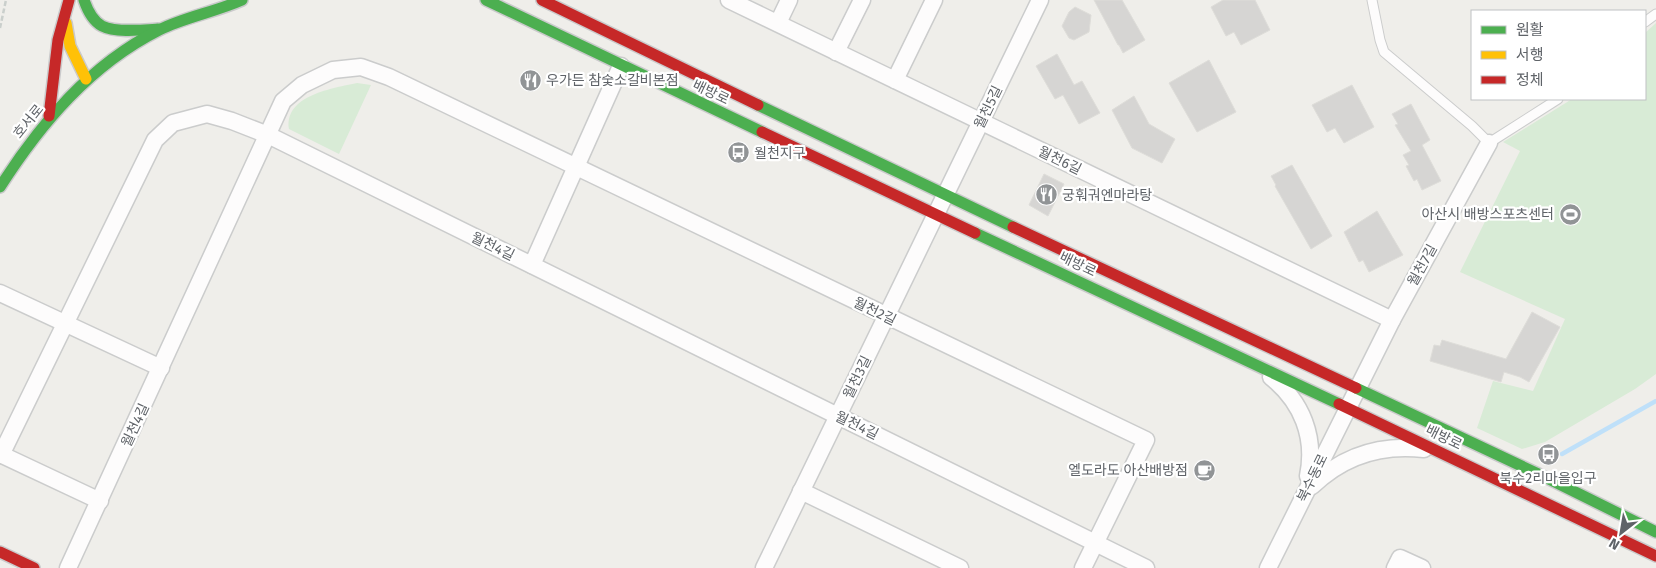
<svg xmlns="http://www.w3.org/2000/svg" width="1656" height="568" font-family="'Fira Sans','Noto Sans KR',sans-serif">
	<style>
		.green { fill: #d8ebd6 }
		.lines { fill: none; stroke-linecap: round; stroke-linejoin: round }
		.stream { stroke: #bfe0f9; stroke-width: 4.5 }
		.building { fill: #d6d5d3; stroke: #deddd9 }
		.lane-casing { stroke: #cbcccc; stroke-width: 11 }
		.street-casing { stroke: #cbcccc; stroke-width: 19 }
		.fast-casing { stroke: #cacacb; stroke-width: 14 }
		.slow-casing { stroke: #cacacb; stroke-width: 14 }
		.jam-casing { stroke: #cacacb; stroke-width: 14 }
		.path { stroke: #cacfcc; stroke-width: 2.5; stroke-dasharray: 5 2.5; stroke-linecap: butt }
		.lane { stroke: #fdfcfc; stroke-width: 9 }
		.street { stroke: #fdfcfc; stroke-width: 16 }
		.fast { stroke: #4caf50; stroke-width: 11 }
		.slow { stroke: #ffc107; stroke-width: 11 }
		.jam { stroke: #c62828; stroke-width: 11 }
		.labels { text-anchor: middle; stroke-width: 4.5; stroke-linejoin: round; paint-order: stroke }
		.poi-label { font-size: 14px; fill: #5f6368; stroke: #fff; text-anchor: start }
		.street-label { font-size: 14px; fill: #5f6368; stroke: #fff }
	</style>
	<rect width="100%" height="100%" fill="#efeeea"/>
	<!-- green -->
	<g class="green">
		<polygon points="1656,23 1656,374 1635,389 1545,442 1522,449 1477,428 1493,381 1533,391 1565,319 1460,272 1520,151 1503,142 1572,99 1645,99 1645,33"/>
		<path d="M357,83L371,85L339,154L289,129C284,95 334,88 357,83Z"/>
	</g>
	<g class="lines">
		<!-- stream -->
		<polyline class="stream" points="1562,454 1656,401"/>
	</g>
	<!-- building -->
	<g class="building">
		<polygon points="1094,0 1122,0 1145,40 1123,53 1119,45 1118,45"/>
		<polygon points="1223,0 1255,0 1270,30 1241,45 1234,32 1226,36 1211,7"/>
		<polygon points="1075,7 1091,15 1089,32 1074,40 1069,38 1062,26 1069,12"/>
		<polygon points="1057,54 1074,85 1082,81 1100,113 1079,124 1063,95 1055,99 1036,66"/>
		<polygon points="1209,60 1236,112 1197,132 1169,83"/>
		<polygon points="1352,85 1374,127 1344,143 1335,128 1327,132 1312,105"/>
		<polygon points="1134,96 1149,124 1175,139 1162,163 1132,148 1112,110"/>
		<polygon points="1411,104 1430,140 1422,145 1441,181 1422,190 1417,179 1414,181 1406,166 1409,165 1403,155 1411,151 1395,125 1398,124 1392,114"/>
		<polygon points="1292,165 1332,236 1311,249 1275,186 1276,185 1271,176"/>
		<polygon points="1044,174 1064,184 1048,216 1029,205"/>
		<polygon points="1377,211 1403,255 1369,272 1363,260 1359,262 1344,232"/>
		<polygon points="1532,312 1560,327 1529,382 1520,377 1504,372 1501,382 1430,361 1434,345 1440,346 1442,340 1506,359"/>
	</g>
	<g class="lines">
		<defs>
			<g id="lane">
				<polyline points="1372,0 1380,40 1384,52 1472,126 1489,143 1558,99"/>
				<polyline points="1645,22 1656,14"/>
			</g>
			<g id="street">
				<polyline points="729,0 1392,320"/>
				<polyline points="778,23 789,0"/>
				<polyline points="836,52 862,0"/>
				<polyline points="895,80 934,0"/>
				<polyline points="532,265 621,66"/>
				<polyline points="0,293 161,368"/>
				<path d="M1271,377C1302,402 1316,437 1308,476"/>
				<polyline points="0,454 100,501"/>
				<polyline points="1,455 155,140 173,123 207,114 232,121 268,135 1146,568"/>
				<path d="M1312,486C1344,455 1381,444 1424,449"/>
				<polyline points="801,491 960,568"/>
				<polyline points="68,568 283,101 302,85 333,70 361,67 389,77 1146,440 1083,568"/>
				<polyline points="764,568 1040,0"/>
				<polyline points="1268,568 1392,320 1489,143"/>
				<polyline points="1395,568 1400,558 1422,568"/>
			</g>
			<g id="fast">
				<path d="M84,0C87,9 93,21 102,26C115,33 143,30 158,29"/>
				<polyline points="486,0 762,132"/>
				<polyline points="758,105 1013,227"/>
				<path d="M0,187C41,123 90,65 159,30C185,17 215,12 242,0"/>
				<polyline points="975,233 1339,404"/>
				<polyline points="1356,388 1549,479 1656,532"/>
			</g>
			<polyline id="slow" points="66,23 70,46 86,79"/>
			<g id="jam">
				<polyline points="542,0 758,105"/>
				<polyline points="49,116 58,40 69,0"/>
				<polyline points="762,132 975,233"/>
				<polyline points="1013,227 1356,388"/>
				<polyline points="1339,404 1656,556"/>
				<polyline points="0,552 34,568"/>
			</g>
		</defs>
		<!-- lane casing -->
		<use href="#lane" class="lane-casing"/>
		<!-- street casing -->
		<use href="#street" class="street-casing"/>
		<!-- fast casing -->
		<use href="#fast" class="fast-casing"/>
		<!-- slow casing -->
		<use href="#slow" class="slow-casing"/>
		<!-- jam casing -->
		<use href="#jam" class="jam-casing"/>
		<!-- path -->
		<polyline class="path" points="0,28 6,0"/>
		<!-- lane -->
		<use href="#lane" class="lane"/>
		<!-- street -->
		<use href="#street" class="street"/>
		<!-- fast -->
		<use href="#fast" class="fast"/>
		<!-- slow -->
		<use href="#slow" class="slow"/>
		<!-- jam -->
		<use href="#jam" class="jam"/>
	</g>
	<!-- icons -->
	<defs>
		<symbol id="restaurant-disc" viewBox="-11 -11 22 22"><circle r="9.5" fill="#919496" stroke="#fff"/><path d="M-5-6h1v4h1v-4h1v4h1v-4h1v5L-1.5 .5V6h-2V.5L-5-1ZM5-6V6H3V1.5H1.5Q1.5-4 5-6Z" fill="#fff"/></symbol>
		<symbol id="bus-disc" viewBox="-11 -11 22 22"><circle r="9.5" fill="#919496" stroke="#fff"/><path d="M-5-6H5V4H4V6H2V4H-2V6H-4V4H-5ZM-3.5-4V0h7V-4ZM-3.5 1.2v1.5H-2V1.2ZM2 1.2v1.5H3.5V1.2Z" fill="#fff"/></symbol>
		<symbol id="stadium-disc" viewBox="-11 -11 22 22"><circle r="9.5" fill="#919496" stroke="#fff"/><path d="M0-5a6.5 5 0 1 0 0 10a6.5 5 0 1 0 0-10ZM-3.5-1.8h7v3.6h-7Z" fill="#fff"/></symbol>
		<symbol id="cafe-disc" viewBox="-11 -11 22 22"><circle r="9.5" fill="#919496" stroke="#fff"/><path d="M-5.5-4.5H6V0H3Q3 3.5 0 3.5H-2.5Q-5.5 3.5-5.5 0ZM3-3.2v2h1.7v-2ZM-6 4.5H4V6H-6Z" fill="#fff"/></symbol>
	</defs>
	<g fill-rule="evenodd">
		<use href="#restaurant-disc" x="518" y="68" width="25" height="25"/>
		<use href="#bus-disc" x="726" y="140" width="25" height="25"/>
		<use href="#restaurant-disc" x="1034" y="182" width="25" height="25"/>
		<use href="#stadium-disc" x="1558" y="202" width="25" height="25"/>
		<use href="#bus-disc" x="1536" y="442" width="25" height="25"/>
		<use href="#cafe-disc" x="1192" y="458" width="25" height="25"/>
	</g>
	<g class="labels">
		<!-- poi labels -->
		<g class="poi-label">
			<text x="546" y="85">우가든 참숯소갈비본점</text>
			<text x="754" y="158">월천지구</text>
			<text x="1062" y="200">궁훠궈엔마라탕</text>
			<text x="1554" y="219" text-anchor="end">아산시 배방스포츠센터</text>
			<text x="1188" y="475" text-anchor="end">엘도라도 아산배방점</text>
			<text x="1548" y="483" text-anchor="middle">북수2리마을입구</text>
		</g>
		<!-- street labels -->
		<g class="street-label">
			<text transform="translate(711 92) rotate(25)" y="5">배방로</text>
			<text transform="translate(988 107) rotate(-64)" y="5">월천5길</text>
			<text transform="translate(28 121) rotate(-51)" y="5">호서로</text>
			<text transform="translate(1060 160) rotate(26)" y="5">월천6길</text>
			<text transform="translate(493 246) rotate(26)" y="5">월천4길</text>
			<text transform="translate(1078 264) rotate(25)" y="5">배방로</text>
			<text transform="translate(1422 265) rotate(-61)" y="5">월천7길</text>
			<text transform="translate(875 311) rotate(26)" y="5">월천2길</text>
			<text transform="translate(857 377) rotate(-64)" y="5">월천3길</text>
			<text transform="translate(135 425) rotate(-65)" y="5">월천4길</text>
			<text transform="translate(857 425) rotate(26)" y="5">월천4길</text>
			<text transform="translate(1444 437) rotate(26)" y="5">배방로</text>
			<text transform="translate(1312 478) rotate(-64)" y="5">북수동로</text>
		</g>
	</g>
	<!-- legend -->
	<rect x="1471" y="10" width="175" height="90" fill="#ffffff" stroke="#bfc1c3"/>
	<rect x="1481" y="26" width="25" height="8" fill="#4caf50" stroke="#bfc1c3"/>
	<text x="1516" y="35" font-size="15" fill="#5f6368">원활</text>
	<rect x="1481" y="51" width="25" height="8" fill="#ffc107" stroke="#bfc1c3"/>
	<text x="1516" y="60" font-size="15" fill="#5f6368">서행</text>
	<rect x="1481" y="76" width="25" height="8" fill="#c62828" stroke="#bfc1c3"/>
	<text x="1516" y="85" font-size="15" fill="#5f6368">정체</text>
	<!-- north arrow -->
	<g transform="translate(1621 533) rotate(211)" stroke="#ffffff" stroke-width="4" paint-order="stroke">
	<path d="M0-4L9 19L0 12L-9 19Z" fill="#5f6368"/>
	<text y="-8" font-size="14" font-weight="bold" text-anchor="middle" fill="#5f6368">N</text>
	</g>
</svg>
